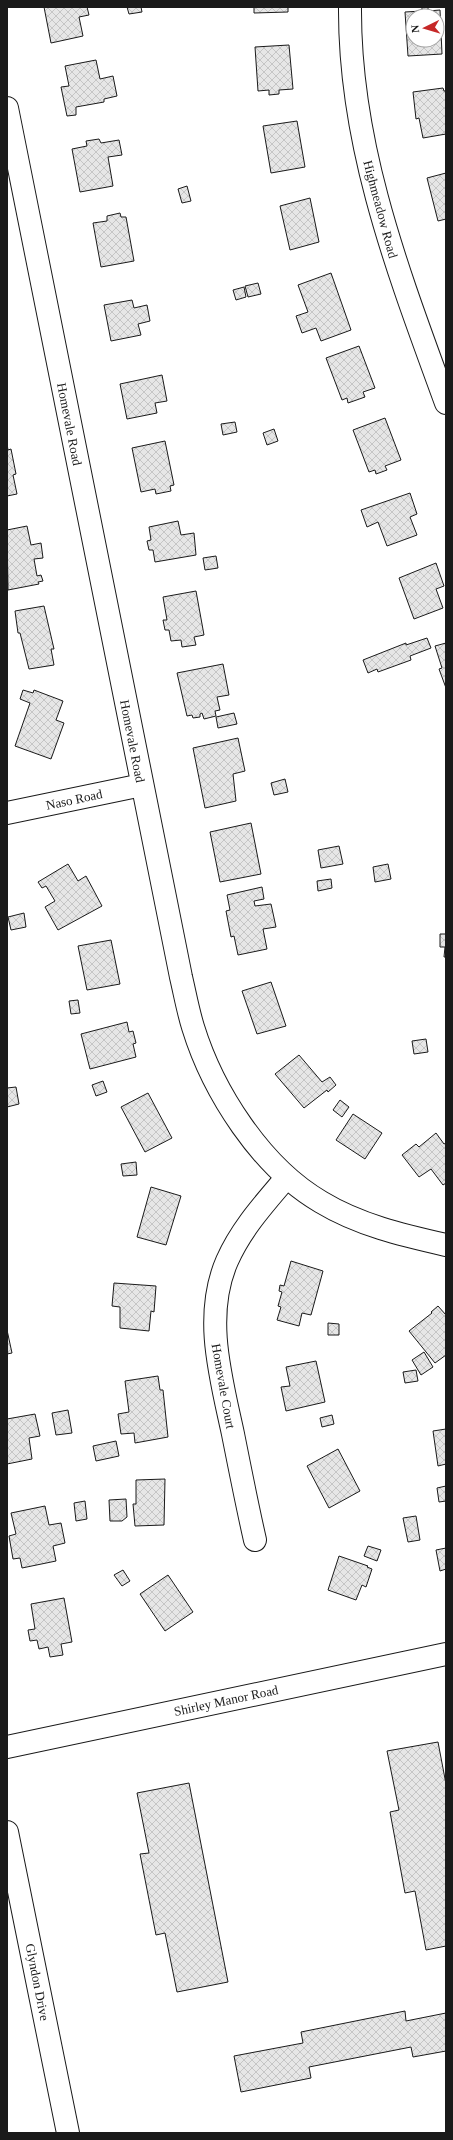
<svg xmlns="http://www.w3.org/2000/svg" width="453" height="2140" font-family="'Times New Roman',serif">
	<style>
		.building { fill: url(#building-cross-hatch); stroke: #1a1a1a; fill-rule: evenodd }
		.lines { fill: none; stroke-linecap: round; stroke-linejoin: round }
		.street-casing { stroke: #1a1a1a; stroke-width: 24 }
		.secondary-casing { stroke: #1a1a1a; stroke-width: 24 }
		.street { stroke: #fff; stroke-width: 22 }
		.secondary { stroke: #fff; stroke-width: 22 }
		.labels { text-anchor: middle; stroke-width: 3; stroke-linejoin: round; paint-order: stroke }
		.street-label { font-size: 13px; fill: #1a1a1a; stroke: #fff }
	</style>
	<defs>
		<pattern id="building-cross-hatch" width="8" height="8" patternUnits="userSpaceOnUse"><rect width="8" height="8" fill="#e6e6e6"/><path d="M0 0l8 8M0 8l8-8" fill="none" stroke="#c5c5c5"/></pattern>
	</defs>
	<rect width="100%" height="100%" fill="#fff"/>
	<!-- building -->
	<g class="building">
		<polygon points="44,7 87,7 89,15 79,17 83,36 51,43"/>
		<polygon points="127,7 141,7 142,12 129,14"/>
		<polygon points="254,7 288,7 288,12 254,13"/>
		<path d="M422,7H428V11L440,10L442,54L408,56L405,12L422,11ZM413,16H437V40H413Z"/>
		<polygon points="289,45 293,89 279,90 279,94 269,95 269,90 258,91 255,47"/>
		<polygon points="96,60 100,79 113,76 117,96 104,99 104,102 76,107 76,115 67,116 61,87 69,86 65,66"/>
		<polygon points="443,88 444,91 446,91 446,134 423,138 419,118 416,119 413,92"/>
		<polygon points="297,121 305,167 271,173 263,126"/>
		<polygon points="99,139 101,143 119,140 122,155 108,157 113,186 80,192 72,149 87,146 86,141"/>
		<polygon points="446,173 446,219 438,221 427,178"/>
		<polygon points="187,186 191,201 182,203 178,189"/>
		<polygon points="310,198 319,242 290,250 280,206"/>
		<polygon points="120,213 121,217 126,217 134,261 101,267 93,223 107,221 107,216"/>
		<polygon points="331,273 351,330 321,341 316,328 302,333 296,316 308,312 298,285"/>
		<polygon points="258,283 261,294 248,297 245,286"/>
		<polygon points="244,287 246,297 236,300 233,290"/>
		<polygon points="132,300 134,308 147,305 150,321 138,324 141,335 111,341 104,305"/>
		<polygon points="359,346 375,388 363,392 365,397 348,403 347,398 342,400 326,358"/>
		<polygon points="162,375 167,401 155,403 157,413 127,419 120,384"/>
		<polygon points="385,418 401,460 385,466 387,470 376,474 375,470 369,472 353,430"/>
		<polygon points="235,422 237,432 223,435 221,424"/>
		<polygon points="274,429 278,441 267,445 263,433"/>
		<polygon points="165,441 174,485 170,486 171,491 156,494 155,489 141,492 132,448"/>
		<polygon points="7,444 8,450 11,449 16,474 13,475 17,494 7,496"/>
		<polygon points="410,493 417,514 410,517 417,535 387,546 378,522 367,527 361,510"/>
		<polygon points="178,521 181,535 194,533 196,555 155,562 153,550 149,550 147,541 151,540 149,527"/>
		<polygon points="27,526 31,545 41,543 43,558 34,559 37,576 41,575 43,581 38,582 39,584 8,590 7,530"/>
		<polygon points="216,556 218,568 205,570 203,558"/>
		<polygon points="436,563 444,586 436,589 443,608 414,619 399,578"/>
		<polygon points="196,591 204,635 194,637 196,645 182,647 181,640 171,641 169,630 165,630 163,620 167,620 163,597"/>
		<polygon points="44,606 54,649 51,649 54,665 29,669 20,633 18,633 15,611"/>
		<polygon points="427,638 431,648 410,656 411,660 378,672 377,669 368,673 363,660 406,643 406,645"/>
		<polygon points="446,643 446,688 439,669 442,668 435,646"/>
		<polygon points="223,664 229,695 217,697 220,710 215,711 216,716 204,719 202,713 200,714 200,717 193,718 192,715 187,716 177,673"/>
		<polygon points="23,690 33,693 34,690 63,701 56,720 64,723 51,759 15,746 30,703 20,699"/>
		<polygon points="234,713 237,724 218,728 216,717"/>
		<polygon points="238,738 245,771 233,774 236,801 205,808 193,748"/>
		<polygon points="285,779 288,792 274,795 271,783"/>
		<polygon points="251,823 261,874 220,882 210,832"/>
		<polygon points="339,846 343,864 321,868 318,850"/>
		<polygon points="68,864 78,881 86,876 102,906 58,930 45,907 55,901 46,886 42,888 38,882"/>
		<polygon points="388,864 391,879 375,882 373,867"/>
		<polygon points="331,879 332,888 318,891 317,881"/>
		<polygon points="262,887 264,899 254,901 255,906 271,904 276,927 263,929 267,949 238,955 234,936 231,937 226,911 230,910 227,895"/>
		<polygon points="24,913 26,927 11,930 8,917"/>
		<polygon points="440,934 446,934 446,957 444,957 445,947 440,947"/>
		<polygon points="111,940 120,984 87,990 78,946"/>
		<polygon points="271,982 286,1026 257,1034 242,991"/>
		<polygon points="78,1000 80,1013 71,1014 69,1001"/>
		<polygon points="127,1022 129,1032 133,1031 136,1043 133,1044 136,1057 90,1069 81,1034"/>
		<polygon points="426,1039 428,1052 414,1054 412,1041"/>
		<polygon points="299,1055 322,1082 330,1077 336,1085 328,1092 327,1090 304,1108 275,1074"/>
		<polygon points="103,1081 107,1092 96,1096 92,1085"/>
		<polygon points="16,1087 19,1104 7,1107 7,1088"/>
		<polygon points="148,1093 172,1138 145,1152 121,1107"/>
		<polygon points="340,1100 349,1107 342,1117 333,1110"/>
		<polygon points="353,1114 382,1133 365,1159 336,1140"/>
		<polygon points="436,1133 444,1144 446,1143 446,1183 443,1185 431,1169 419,1177 402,1155 416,1144 419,1147"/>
		<polygon points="136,1162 137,1175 123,1176 121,1164"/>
		<polygon points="151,1187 181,1196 166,1245 137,1237"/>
		<polygon points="291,1261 323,1271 311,1315 302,1313 299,1326 277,1320 281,1307 278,1306 282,1292 279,1291 280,1285 284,1286"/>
		<polygon points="114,1283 156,1286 154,1312 151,1311 149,1331 120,1328 120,1307 112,1306"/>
		<polygon points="438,1306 446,1315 446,1355 435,1363 409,1331 432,1313 431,1312"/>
		<polygon points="328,1323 339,1324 339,1335 328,1335"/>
		<polygon points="7,1330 12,1353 7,1354"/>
		<polygon points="424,1352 433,1367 421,1375 412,1360"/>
		<polygon points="316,1361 325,1402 286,1411 281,1387 290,1386 286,1367"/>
		<polygon points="416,1370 418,1381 405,1383 403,1372"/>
		<polygon points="158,1376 160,1390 163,1390 168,1437 135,1443 134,1433 121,1434 118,1414 129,1412 125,1381"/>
		<polygon points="68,1410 72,1433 56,1435 52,1413"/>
		<polygon points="35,1414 40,1436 29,1438 32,1459 7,1464 7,1419"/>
		<polygon points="332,1415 334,1424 322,1427 320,1418"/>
		<polygon points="446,1429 446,1464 438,1466 433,1431"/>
		<polygon points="116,1441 119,1456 96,1461 93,1446"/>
		<polygon points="338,1449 360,1491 329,1508 307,1466"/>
		<polygon points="165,1479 164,1525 135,1526 133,1504 136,1504 136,1480"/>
		<polygon points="446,1486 446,1501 439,1502 437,1488"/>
		<polygon points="126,1499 127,1517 122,1521 110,1521 109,1500"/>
		<polygon points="85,1501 87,1519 76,1521 74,1503"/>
		<polygon points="45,1506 49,1525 61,1523 65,1543 53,1546 56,1561 22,1568 20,1558 13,1559 9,1536 16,1534 11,1513"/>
		<polygon points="416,1516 420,1540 408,1542 403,1518"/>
		<polygon points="368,1546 381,1550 377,1561 364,1556"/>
		<polygon points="446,1548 446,1569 440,1571 436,1550"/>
		<polygon points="339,1556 368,1566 367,1567 372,1569 366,1587 362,1585 356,1600 328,1590"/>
		<polygon points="123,1570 130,1581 122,1586 114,1575"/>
		<polygon points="168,1575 193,1612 165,1631 140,1594"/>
		<polygon points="64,1598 72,1642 61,1644 63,1655 50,1657 48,1647 39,1649 37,1640 30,1641 28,1630 35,1629 31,1604"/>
		<polygon points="438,1742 446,1784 446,1946 426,1950 415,1891 405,1893 390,1812 399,1810 387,1751"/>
		<polygon points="189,1783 228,1982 177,1992 165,1933 156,1935 140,1854 149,1853 137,1793"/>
		<polygon points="405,2011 406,2021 446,2013 446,2051 413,2057 411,2047 309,2067 311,2078 241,2092 234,2056 303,2043 301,2032"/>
	</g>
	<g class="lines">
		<defs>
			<g id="street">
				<path d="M350,7C349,146 399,274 446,403"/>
				<path d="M7,108L181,977C185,994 188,1011 193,1027C213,1092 261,1167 321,1202C359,1225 402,1235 446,1245"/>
				<polyline points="7,813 142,785"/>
				<path d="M255,1540C247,1505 240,1469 233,1434C221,1378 203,1316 227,1261C241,1229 264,1204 286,1178"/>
			</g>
			<g id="secondary">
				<polyline points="7,1747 446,1654"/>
				<polyline points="7,1832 68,2133"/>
			</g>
		</defs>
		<!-- street casing -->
		<use href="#street" class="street-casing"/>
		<!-- secondary casing -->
		<use href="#secondary" class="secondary-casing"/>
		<!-- street -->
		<use href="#street" class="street"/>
		<!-- secondary -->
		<use href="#secondary" class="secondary"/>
	</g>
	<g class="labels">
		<!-- street labels -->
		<g class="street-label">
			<text transform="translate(381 209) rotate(75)" y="5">Highmeadow Road</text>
			<text transform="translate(70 424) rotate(79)" y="5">Homevale Road</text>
			<text transform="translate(133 741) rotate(79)" y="5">Homevale Road</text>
			<text transform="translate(74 799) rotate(-12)" y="5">Naso Road</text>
			<text transform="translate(224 1386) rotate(80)" y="5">Homevale Court</text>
			<text transform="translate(226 1700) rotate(-12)" y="5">Shirley Manor Road</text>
			<text transform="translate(38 1982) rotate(79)" y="5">Glyndon Drive</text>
		</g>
	</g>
	<!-- border -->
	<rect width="453" height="2140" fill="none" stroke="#1a1a1a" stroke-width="16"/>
	<!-- north arrow -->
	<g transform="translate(425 28) rotate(265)"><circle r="19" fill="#ffffff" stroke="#a3a3a3"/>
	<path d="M0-3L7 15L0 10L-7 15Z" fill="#c62828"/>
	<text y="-6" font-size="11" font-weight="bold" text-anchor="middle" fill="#1a1a1a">N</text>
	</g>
</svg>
